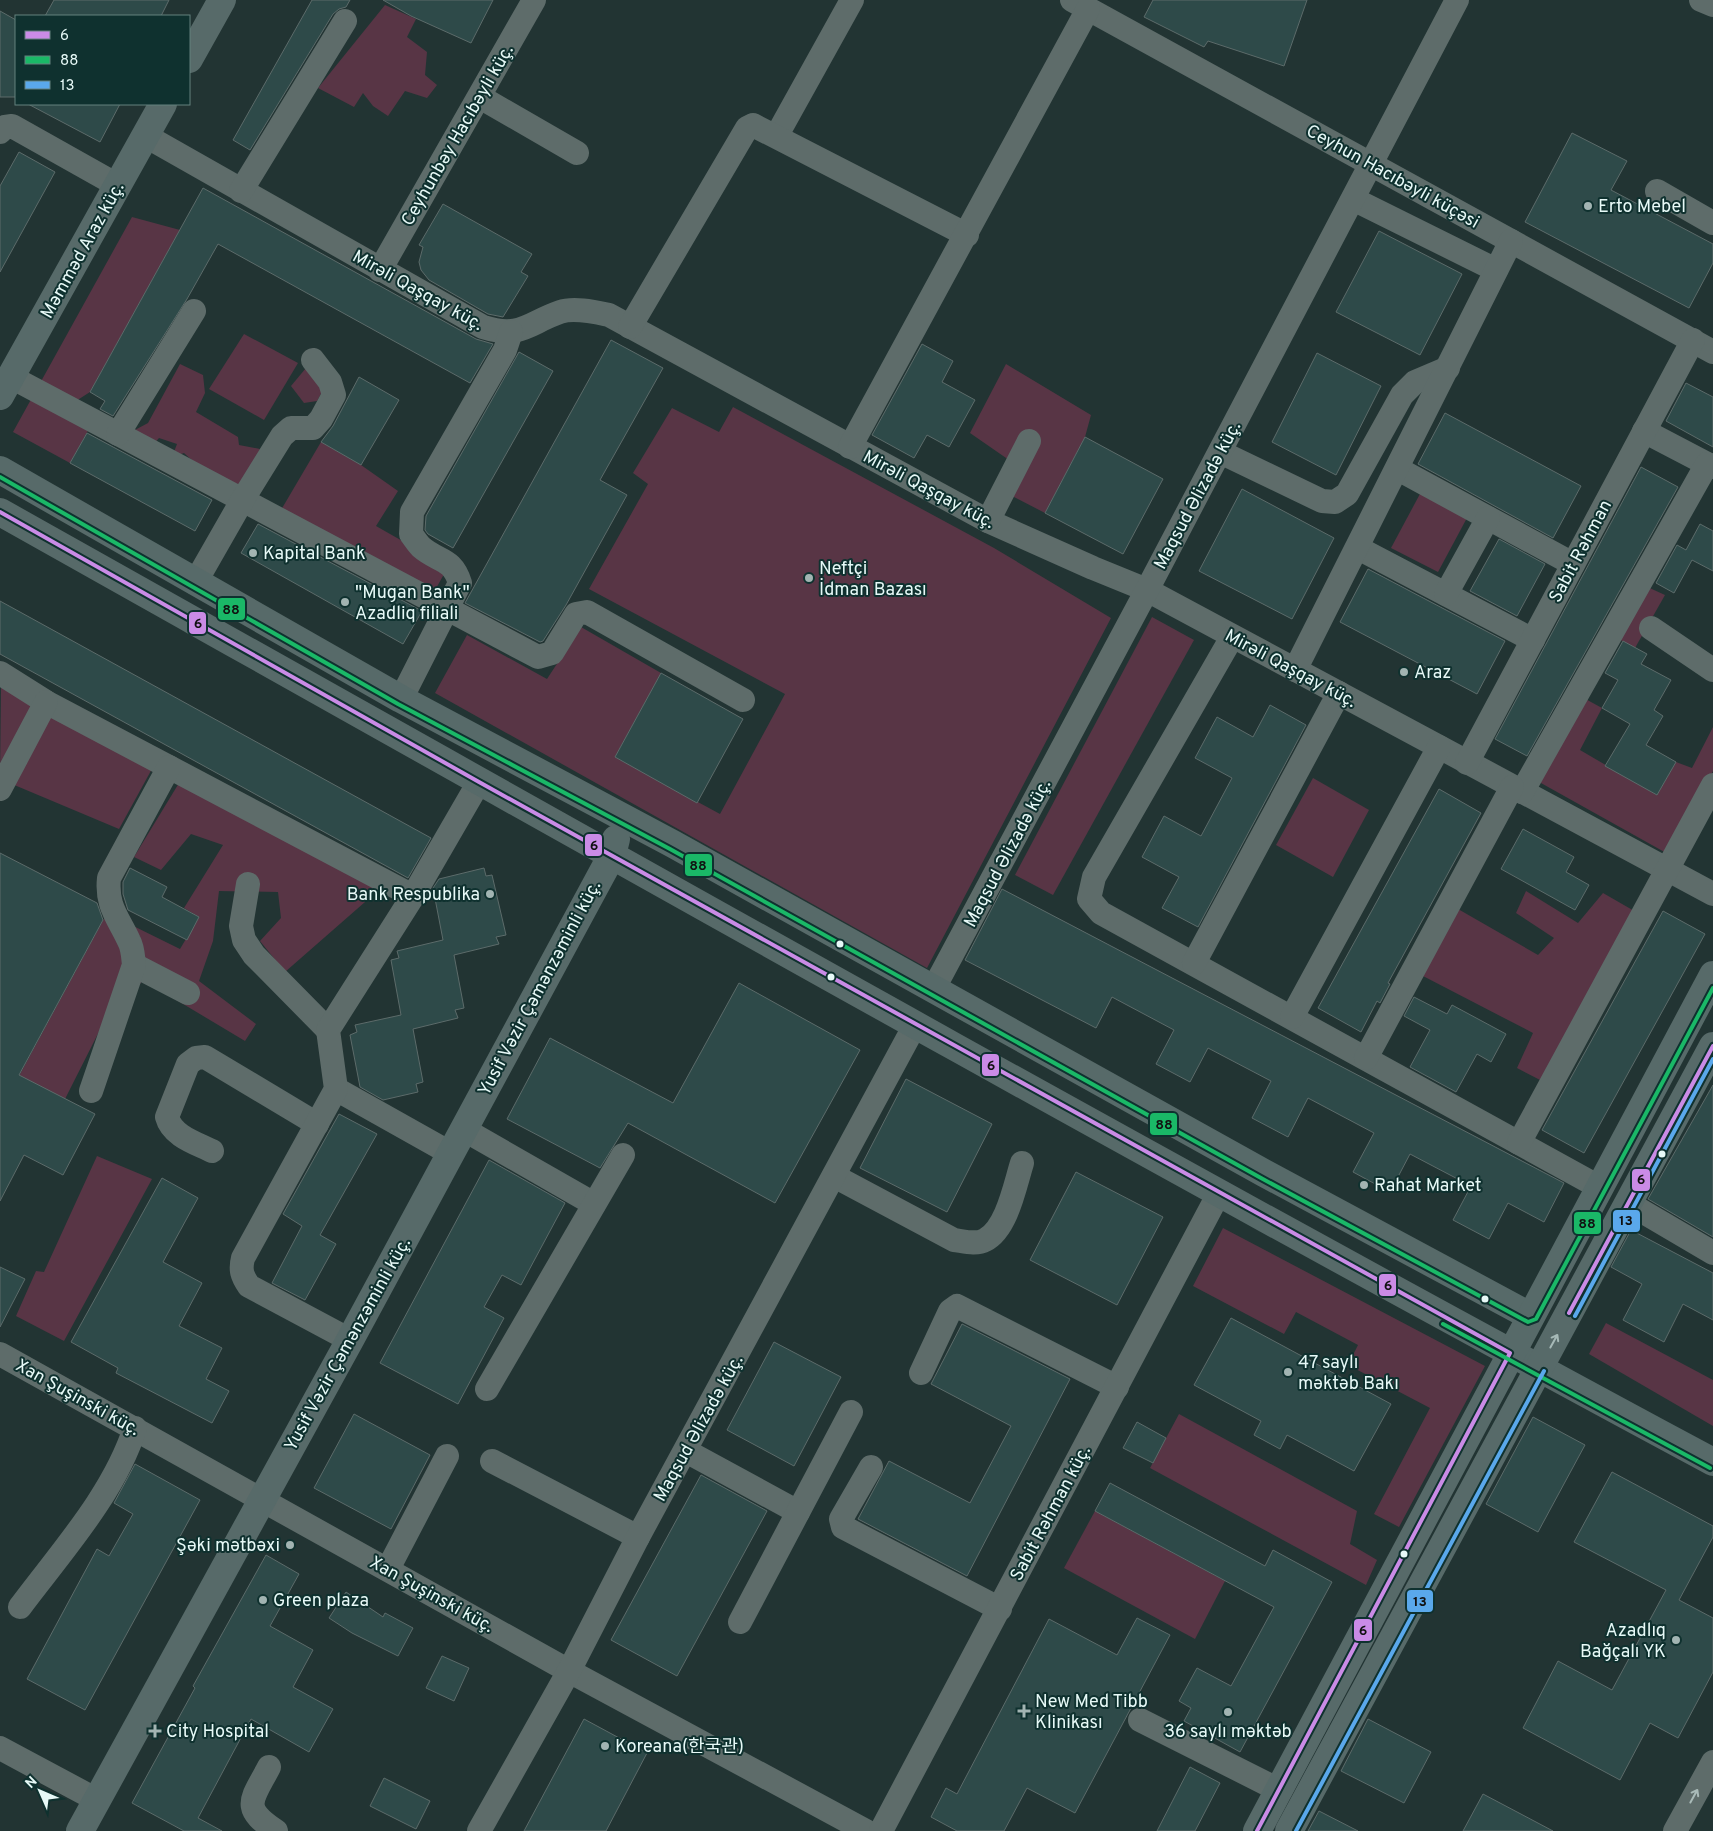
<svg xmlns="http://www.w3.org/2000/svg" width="1713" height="1831" font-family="Overpass,'Noto Sans KR',sans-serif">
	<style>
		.green { fill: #583545 }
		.building { fill: #2e4a49; stroke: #5c6b6a }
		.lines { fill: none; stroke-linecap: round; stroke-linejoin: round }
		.minor { stroke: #5e6c6a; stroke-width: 24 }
		.major { stroke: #576a69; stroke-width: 28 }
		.bus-1-casing { stroke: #0f312f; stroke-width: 8 }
		.bus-2-casing { stroke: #0f312f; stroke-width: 8 }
		.bus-3-casing { stroke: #0f312f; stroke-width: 8 }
		.bus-1 { stroke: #ca8be6; stroke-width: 4 }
		.bus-2 { stroke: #1ab867; stroke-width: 4 }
		.bus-3 { stroke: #5aa8eb; stroke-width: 4 }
		.oneway { stroke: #a6b9b7 }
		.oneway2 { stroke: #a9bab8 }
		.poi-dot { fill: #a2b4b2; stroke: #0f312f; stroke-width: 2 }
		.bus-dot { fill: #e7f9f7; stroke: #0f312f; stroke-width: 2 }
		.labels { text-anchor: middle; stroke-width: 4; stroke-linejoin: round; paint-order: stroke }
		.street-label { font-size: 18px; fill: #e7f9f7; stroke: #0f312f }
		.poi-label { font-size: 18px; fill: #e7f9f7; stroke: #0f312f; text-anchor: start }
		.line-badge { stroke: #0f312f; stroke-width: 2 }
		.pale-badge-label { font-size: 14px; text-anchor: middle; font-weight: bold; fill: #111 }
	</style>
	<rect width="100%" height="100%" fill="#223433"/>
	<!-- green -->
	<g class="green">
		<polygon points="385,5 416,19 407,37 427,52 425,75 437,85 427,98 405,91 388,116 373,106 363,93 354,107 318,88"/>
		<polygon points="132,217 180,230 90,392 62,410 90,427 70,463 13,432"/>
		<polygon points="244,334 298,363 264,420 209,389"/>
		<polygon points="311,362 327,383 317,401 304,403 291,386"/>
		<path d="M180,364L203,375L205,393L196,412L238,437L239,445L260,449L244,485C221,482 200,469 184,453L172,457L177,444L159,438L151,447L133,431L148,423Z"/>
		<polygon points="1006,364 1091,415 1085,437 1045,513 1012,496 1025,471 970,433"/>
		<polygon points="733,407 994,548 1111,618 927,968 435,693 467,635 547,679 581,627 661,673 615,757 720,814 785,694 589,589 648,484 633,473 672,408 719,432"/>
		<polygon points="321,442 361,465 398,491 376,526 448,567 434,592 281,510"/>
		<polygon points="1421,492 1468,516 1438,572 1391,548"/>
		<polygon points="1643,585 1665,595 1635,648 1615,637"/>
		<polygon points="1152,617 1194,640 1053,895 1015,875"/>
		<polygon points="1,686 153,767 119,829 0,779"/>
		<polygon points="1580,696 1602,708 1580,750 1657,795 1676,762 1692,768 1713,727 1713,771 1668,854 1532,778"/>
		<polygon points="1313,778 1369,810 1333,877 1276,845"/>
		<polygon points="179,783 381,888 285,972 260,941 281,918 278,892 219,891 213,941 199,981 256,1024 245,1041 143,980 129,998 117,996 65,1099 19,1076 107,913 180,949 199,917 184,908 223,845 191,834 161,870 134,857"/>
		<polygon points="1526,891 1578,923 1603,893 1636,912 1544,1082 1517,1068 1533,1033 1423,976 1458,909 1538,955 1554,938 1516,913"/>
		<polygon points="97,1156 152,1179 64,1341 16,1316 36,1271 44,1272"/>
		<polygon points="1223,1228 1485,1366 1399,1527 1374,1514 1430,1408 1348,1365 1358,1345 1296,1312 1284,1334 1193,1286"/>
		<polygon points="1606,1323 1713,1380 1713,1426 1589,1354"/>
		<polygon points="1179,1414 1357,1511 1350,1544 1377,1560 1366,1585 1150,1468"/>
		<polygon points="1095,1511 1225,1581 1195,1639 1064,1568"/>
	</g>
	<!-- building -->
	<g class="building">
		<polygon points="54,0 169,0 161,16 45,16"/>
		<polygon points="312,0 350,0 346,7 339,9 333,14 250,150 233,140"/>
		<polygon points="383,0 493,0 471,43 411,16"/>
		<polygon points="1153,0 1307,0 1284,66 1208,41 1204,47 1144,17"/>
		<polygon points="0,11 16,20 16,97 0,97"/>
		<polygon points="28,104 120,104 100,142"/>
		<polygon points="1572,133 1627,161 1611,190 1713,244 1713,263 1689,308 1525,222"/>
		<polygon points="19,152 55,172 0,272 0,186"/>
		<polygon points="203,188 476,339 493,344 470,383 218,244 187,299 113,416 100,409 105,401 90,392"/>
		<polygon points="443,204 532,254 521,272 528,276 503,317 488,314 429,280 421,270 419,262 423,247 419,245"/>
		<polygon points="1379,231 1462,274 1420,355 1336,312"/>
		<polygon points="611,340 663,368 600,480 627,495 566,605 543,641 540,642 465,603"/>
		<polygon points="922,344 953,361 942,382 975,400 949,447 927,435 914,458 872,435"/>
		<polygon points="519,352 553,371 453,548 428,534 425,530 426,516"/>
		<polygon points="1317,353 1381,386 1336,475 1272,442"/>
		<polygon points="359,377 399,400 361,465 321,442 333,426"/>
		<polygon points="1686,383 1713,397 1713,447 1666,421"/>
		<polygon points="1445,413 1581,486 1553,538 1418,464"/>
		<polygon points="87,433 212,500 195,531 70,463"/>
		<polygon points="1085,437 1163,479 1123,554 1045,513"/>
		<polygon points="1641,467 1678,487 1527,756 1495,739"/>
		<polygon points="1242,489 1334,538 1292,619 1199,571"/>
		<polygon points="258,524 422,611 403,644 241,553"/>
		<polygon points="1700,524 1713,531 1713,571 1692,560 1674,593 1656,583 1677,545 1686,550"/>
		<polygon points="1499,539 1545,564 1517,616 1470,591"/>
		<polygon points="1368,569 1505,641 1477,694 1340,622"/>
		<polygon points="0,601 431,838 408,878 0,654"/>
		<polygon points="1623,641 1647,654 1641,664 1671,680 1654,710 1663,716 1646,745 1676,762 1657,795 1605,766 1630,724 1602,708 1618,680 1605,673"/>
		<polygon points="661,673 743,719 697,803 615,757"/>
		<polygon points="1270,705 1306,725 1198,927 1162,908 1179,877 1142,857 1164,816 1201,836 1232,778 1195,758 1217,717 1253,737"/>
		<polygon points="1439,789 1481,813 1388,983 1390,984 1380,1003 1377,1001 1361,1032 1318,1008"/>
		<polygon points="1523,829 1574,857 1566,872 1589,885 1575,910 1501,869"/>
		<polygon points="0,853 97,903 103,920 19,1075 95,1114 63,1175 24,1155 0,1201"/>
		<polygon points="130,868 167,887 162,897 199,917 187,940 128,910 123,894 123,882"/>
		<polygon points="484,868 486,876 492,875 506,935 496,937 499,944 454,955 464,1008 455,1010 458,1018 413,1029 423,1082 416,1084 418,1092 383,1100 360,1087 350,1035 357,1032 355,1025 401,1015 391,960 399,958 397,951 443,940 433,888 439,879"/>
		<polygon points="1002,889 1564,1183 1544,1222 1508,1203 1489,1239 1453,1220 1471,1186 1410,1154 1390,1192 1353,1172 1374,1133 1308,1098 1288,1137 1252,1118 1271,1081 1208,1048 1190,1082 1156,1064 1174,1030 1112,997 1096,1028 965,960"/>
		<polygon points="1663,911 1705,934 1584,1153 1542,1130"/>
		<polygon points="739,983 860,1050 775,1203 628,1123 600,1168 507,1119 550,1038 673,1103"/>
		<polygon points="1414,997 1447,1014 1452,1005 1506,1034 1491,1062 1477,1054 1456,1092 1410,1067 1430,1030 1404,1016"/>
		<polygon points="906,1079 992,1124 947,1212 860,1168"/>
		<polygon points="1713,1085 1713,1237 1648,1199"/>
		<polygon points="339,1114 377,1134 320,1235 336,1244 305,1300 272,1283 302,1226 283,1214"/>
		<polygon points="489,1160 565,1203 521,1285 502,1275 484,1307 504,1318 458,1404 380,1363"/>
		<polygon points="1076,1172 1163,1217 1117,1305 1030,1260"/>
		<polygon points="162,1178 198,1198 163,1262 202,1283 179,1326 222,1348 206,1379 229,1391 212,1423 116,1373 118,1368 71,1342"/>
		<polygon points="1631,1230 1713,1273 1713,1320 1683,1304 1664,1342 1623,1320 1642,1284 1611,1267"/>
		<polygon points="0,1267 25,1279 0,1327"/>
		<polygon points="1231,1318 1391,1404 1354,1471 1287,1435 1280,1449 1254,1435 1261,1421 1194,1385"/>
		<polygon points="962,1324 1070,1379 967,1576 858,1519 889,1461 970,1503 1011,1426 931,1384"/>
		<polygon points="774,1342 841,1377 794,1466 727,1430"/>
		<polygon points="354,1414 430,1455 391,1529 314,1488"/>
		<polygon points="1533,1417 1585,1445 1538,1532 1486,1504"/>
		<polygon points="1137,1422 1166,1438 1153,1463 1123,1448"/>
		<polygon points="135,1464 200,1500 85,1710 27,1679 97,1549 109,1556 133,1514 114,1503"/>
		<polygon points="1612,1472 1713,1526 1713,1537 1679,1600 1713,1618 1713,1672 1678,1738 1650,1723 1620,1780 1523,1728 1558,1661 1612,1690 1666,1590 1574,1542"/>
		<polygon points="701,1475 767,1511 677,1676 611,1640"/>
		<polygon points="1110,1483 1265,1566 1273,1550 1332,1582 1240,1752 1184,1721 1191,1708 1179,1701 1197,1668 1231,1686 1274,1607 1095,1511"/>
		<polygon points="266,1555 299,1574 270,1626 313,1650 293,1687 333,1709 309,1752 251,1719 198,1818 222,1831 184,1831 132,1803 195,1688 193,1686"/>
		<polygon points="346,1592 383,1617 385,1613 413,1628 398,1656 352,1633 329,1618"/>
		<polygon points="1137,1618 1170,1635 1075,1813 1027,1788 1004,1831 957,1831 931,1817 946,1788 957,1794 1049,1619 1117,1655"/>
		<polygon points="442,1656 469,1668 454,1701 426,1688"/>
		<polygon points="584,1719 647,1753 606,1831 524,1831"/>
		<polygon points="1368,1719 1431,1752 1404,1803 1341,1771"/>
		<polygon points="1190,1767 1220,1783 1195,1831 1157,1831"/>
		<polygon points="384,1778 430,1801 416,1829 370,1806"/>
		<polygon points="1483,1794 1553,1831 1463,1831"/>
		<polygon points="1319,1811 1358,1831 1308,1831"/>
	</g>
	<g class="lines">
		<!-- minor -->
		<g class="minor">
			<polyline points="1072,0 1713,352"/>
			<polyline points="1701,0 1713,5"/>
			<polyline points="480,97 577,153"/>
			<polyline points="0,132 5,127 12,126 117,185"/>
			<polyline points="777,135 852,0"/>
			<path d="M146,136L483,327C521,339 528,323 560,312C574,307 595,312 609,315L988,521L1093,568L1147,590L1713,894"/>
			<polyline points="241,191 345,21"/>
			<polyline points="1657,191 1713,223"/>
			<polyline points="1353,199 1496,270"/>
			<polyline points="380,270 534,0"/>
			<polyline points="630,327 747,128 753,125 967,235"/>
			<polyline points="11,377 538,657 552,653 576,614 587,612 743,700"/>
			<polyline points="1644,431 1713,467"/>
			<polyline points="118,434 194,311"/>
			<polyline points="850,447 1088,9"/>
			<polyline points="1220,452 1322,501 1335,502 1347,494 1402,395 1415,382 1448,368"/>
			<polyline points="1398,469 1573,564"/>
			<polyline points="988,521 1029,441"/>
			<polyline points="1358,548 1533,640"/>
			<polyline points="195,583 243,499 282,436 291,428 313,428 321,419 334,395 330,382 313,360"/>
			<polyline points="1446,594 1488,518"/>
			<polyline points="1651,628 1713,670"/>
			<polyline points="1232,637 1094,877 1089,899 1101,913 1599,1187"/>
			<polyline points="1295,670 1511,241"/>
			<polyline points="0,673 46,702 413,896"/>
			<path d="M401,699L460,583C452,557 438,562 421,547C417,543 414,538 411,534L412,512L505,350L511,332"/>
			<polyline points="1467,763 1693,340"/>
			<polyline points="0,789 46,702"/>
			<polyline points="1522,792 1707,464"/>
			<polyline points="248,884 241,926 244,940 254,955 328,1030"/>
			<polyline points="1194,963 1339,693"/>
			<polyline points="134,965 188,993"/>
			<polyline points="934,988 1147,590 1457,0"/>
			<polyline points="1292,1017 1439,747"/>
			<polyline points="1366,1058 1512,787"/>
			<polyline points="336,1089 450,1153"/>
			<path d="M91,1091L134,965C133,957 133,948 129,941C118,917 106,906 109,878L169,767"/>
			<polyline points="463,1129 594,1204"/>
			<polyline points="1519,1143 1713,785"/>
			<path d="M212,1151C196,1143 172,1136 167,1117L188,1064L196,1058L205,1057L317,1124"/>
			<path d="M834,1176L954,1240C963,1241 976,1245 985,1240C1007,1229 1015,1185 1022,1163"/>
			<polyline points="1628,1203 1713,1253"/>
			<path d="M350,1340L249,1286C242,1276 240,1270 243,1258L336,1089L328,1030L413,896L479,782"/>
			<polyline points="0,1354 569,1671 866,1831"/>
			<polyline points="921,1373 950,1311 957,1306 1117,1387"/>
			<polyline points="487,1389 623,1155"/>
			<polyline points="686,1451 798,1512"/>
			<polyline points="492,1461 638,1537"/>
			<polyline points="871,1467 841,1519 843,1527 1000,1609"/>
			<polyline points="388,1569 447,1456"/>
			<path d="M20,1607C61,1552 114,1494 135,1428"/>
			<polyline points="740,1622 851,1412"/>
			<polyline points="1140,1720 1279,1790"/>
			<polyline points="0,1748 97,1800"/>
			<path d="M269,1767C252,1800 240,1807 276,1831"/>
			<polyline points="479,1831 569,1671 638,1537 915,1025"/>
			<polyline points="881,1831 1219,1193"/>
			<polyline points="1675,1831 1713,1762"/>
		</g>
		<!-- major -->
		<g class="major">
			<polyline points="189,59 222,0"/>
			<polyline points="0,396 163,104"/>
			<polyline points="0,470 401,699 673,844 1264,1173 1530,1316"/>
			<path d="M0,512C570,832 1138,1153 1713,1462"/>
			<polyline points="80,1831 350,1340 612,855 616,839"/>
			<polyline points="1257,1831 1713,975"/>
			<polyline points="1289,1831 1713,1046"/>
		</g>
		<defs>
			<g id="bus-1">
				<polyline points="0,512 479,782 1510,1353 1257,1831"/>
				<polyline points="1569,1313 1713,1046"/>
			</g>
			<g id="bus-2">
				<polyline points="0,477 398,704 670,849 1261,1178 1528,1322 1536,1319 1713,988"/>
				<polyline points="1443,1324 1710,1468"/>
			</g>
			<g id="bus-3">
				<polyline points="1575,1316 1713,1059"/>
				<polyline points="1296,1831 1544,1371"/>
			</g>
		</defs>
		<!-- bus-1 casing -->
		<use href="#bus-1" class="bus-1-casing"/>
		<!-- bus-2 casing -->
		<use href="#bus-2" class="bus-2-casing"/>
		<!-- bus-3 casing -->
		<use href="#bus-3" class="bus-3-casing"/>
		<!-- bus-1 -->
		<use href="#bus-1" class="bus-1"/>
		<!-- bus-2 -->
		<use href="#bus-2" class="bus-2"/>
		<!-- bus-3 -->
		<use href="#bus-3" class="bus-3"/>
	</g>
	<!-- one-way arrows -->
	<defs><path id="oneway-shaft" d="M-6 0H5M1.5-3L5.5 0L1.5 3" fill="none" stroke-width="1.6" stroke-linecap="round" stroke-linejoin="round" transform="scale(1.25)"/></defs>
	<use class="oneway" href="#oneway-shaft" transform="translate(1554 1341) rotate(-61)"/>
	<use class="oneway2" href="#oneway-shaft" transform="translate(1694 1796) rotate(-61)"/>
	<!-- markers -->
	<g class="poi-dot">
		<circle cx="1588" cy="206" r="5"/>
		<circle cx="253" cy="553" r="5"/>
		<circle cx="809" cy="578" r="5"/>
		<circle cx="345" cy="602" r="5"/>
		<circle cx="1404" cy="672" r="5"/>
		<circle cx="490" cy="894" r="5"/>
		<circle cx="1364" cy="1185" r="5"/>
		<circle cx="1288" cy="1372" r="5"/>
		<circle cx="290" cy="1545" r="5"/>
		<circle cx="263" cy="1600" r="5"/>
		<circle cx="1676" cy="1640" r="5"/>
		<path d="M1021.5 1703.5h5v5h5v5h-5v5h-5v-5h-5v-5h5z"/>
		<circle cx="1228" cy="1712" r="5"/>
		<path d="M152.5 1723.5h5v5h5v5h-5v5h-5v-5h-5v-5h5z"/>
		<circle cx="605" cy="1746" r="5"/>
	</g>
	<g class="bus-dot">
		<circle cx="840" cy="944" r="4.5"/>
		<circle cx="831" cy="977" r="4.5"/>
		<circle cx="1662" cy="1154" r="4.5"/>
		<circle cx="1485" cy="1299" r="4.5"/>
		<circle cx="1404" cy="1554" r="4.5"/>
	</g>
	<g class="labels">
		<!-- street labels -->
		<g class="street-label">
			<text transform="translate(457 135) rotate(-60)" y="6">Ceyhunbəy Hacıbəyli küç.</text>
			<text transform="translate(1393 176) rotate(29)" y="6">Ceyhun Hacıbəyli küçəsi</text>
			<text transform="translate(82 250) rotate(-61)" y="6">Məmməd Araz küç.</text>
			<text transform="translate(418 290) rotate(29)" y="6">Mirəli Qaşqay küç.</text>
			<text transform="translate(929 489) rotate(28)" y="6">Mirəli Qaşqay küç.</text>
			<text transform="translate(1197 495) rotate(-62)" y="6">Maqsud Əlizadə küç.</text>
			<text transform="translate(1580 551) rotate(-62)" y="6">Sabit Rəhman</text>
			<text transform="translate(1291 668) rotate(28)" y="6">Mirəli Qaşqay küç.</text>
			<text transform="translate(1007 853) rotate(-62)" y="6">Maqsud Əlizadə küç.</text>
			<text transform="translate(539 988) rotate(-62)" y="6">Yusif Vəzir Çəmənzəminli küç.</text>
			<text transform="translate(347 1344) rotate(-61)" y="6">Yusif Vəzir Çəmənzəminli küç.</text>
			<text transform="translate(78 1397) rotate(29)" y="6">Xan Şuşinski küç.</text>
			<text transform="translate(698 1428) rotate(-61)" y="6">Maqsud Əlizadə küç.</text>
			<text transform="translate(1050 1513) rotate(-62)" y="6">Sabit Rəhman küç.</text>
			<text transform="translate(432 1594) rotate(29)" y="6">Xan Şuşinski küç.</text>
		</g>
		<!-- poi labels -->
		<g class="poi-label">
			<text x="1598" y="212">Erto Mebel</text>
			<text x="263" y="559">Kapital Bank</text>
			<text x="819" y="574">Neftçi<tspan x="819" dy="21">İdman Bazası</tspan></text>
			<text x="355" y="598">"Mugan Bank"<tspan x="355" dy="21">Azadliq filiali</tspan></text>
			<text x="1414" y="678">Araz</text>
			<text x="480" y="900" text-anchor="end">Bank Respublika</text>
			<text x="1374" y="1191">Rahat Market</text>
			<text x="1298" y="1368">47 saylı<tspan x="1298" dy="21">məktəb Bakı</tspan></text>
			<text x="280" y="1551" text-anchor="end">Şəki mətbəxi</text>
			<text x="273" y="1606">Green plaza</text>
			<text x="1666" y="1636" text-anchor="end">Azadlıq<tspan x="1666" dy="21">Bağçalı YK</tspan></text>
			<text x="1035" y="1707">New Med Tibb<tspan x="1035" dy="21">Klinikası</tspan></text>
			<text x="166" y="1737">City Hospital</text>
			<text x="1228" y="1737" text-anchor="middle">36 saylı məktəb</text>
			<text x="615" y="1752">Koreana(한국관)</text>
		</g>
	</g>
	<g class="line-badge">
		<rect x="217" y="597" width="29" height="24" rx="5" fill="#1ab867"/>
		<rect x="188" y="611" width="19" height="24" rx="5" fill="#ca8be6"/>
		<rect x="584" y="833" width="19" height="24" rx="5" fill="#ca8be6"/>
		<rect x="684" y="853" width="29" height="24" rx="5" fill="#1ab867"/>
		<rect x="981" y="1053" width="19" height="24" rx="5" fill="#ca8be6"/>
		<rect x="1149" y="1112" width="29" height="24" rx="5" fill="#1ab867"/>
		<rect x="1631" y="1168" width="20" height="24" rx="5" fill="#ca8be6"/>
		<rect x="1612" y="1209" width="29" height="24" rx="5" fill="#5aa8eb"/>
		<rect x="1573" y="1211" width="29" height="24" rx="5" fill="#1ab867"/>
		<rect x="1378" y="1273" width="19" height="24" rx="5" fill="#ca8be6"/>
		<rect x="1406" y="1589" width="28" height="24" rx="5" fill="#5aa8eb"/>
		<rect x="1353" y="1618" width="20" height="24" rx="5" fill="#ca8be6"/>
	</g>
	<g class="pale-badge-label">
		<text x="231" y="614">88</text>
		<text x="198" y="628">6</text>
		<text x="594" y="850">6</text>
		<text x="698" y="870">88</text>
		<text x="991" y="1070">6</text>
		<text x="1164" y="1129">88</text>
		<text x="1641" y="1184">6</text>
		<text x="1626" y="1225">13</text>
		<text x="1587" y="1228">88</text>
		<text x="1388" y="1290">6</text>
		<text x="1420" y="1606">13</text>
		<text x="1363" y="1635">6</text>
	</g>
	<!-- legend -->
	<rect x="15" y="15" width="175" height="90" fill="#0f312f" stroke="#65817f"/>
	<rect x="25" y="31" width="25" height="8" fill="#ca8be6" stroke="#65817f"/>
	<text x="60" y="40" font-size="15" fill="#e7f9f7">6</text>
	<rect x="25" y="56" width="25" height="8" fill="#1ab867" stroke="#65817f"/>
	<text x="60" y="65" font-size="15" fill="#e7f9f7">88</text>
	<rect x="25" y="81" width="25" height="8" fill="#5aa8eb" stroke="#65817f"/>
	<text x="60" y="90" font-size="15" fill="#e7f9f7">13</text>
	<!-- north arrow -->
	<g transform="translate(40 1791) rotate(315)" stroke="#0f312f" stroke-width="4" paint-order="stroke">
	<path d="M0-4L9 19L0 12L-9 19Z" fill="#e7f9f7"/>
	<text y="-8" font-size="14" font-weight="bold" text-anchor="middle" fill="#e7f9f7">N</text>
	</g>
</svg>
